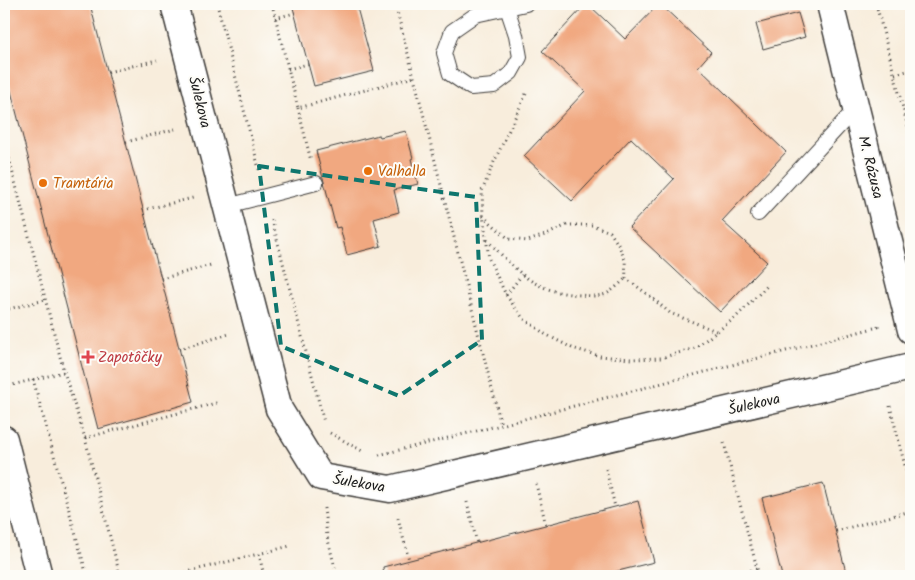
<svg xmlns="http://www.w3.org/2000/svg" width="915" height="580" font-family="Kalam,sans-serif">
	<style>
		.building { fill: #f1a880 }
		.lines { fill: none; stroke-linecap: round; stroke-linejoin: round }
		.service-casing { stroke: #3d3b39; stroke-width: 16 }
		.minor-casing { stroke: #3d3b39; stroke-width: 29 }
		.path { stroke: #3d3b39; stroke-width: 3; stroke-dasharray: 1 4; stroke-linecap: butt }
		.service { stroke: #fff; stroke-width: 14 }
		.minor { stroke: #fff; stroke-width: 26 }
		.marked { fill: none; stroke: #0f766e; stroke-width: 4; stroke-dasharray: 10 6; stroke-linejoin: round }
		.food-dot { fill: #e8710a; stroke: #fdfcf7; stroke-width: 2 }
		.health-dot { fill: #e0444e; stroke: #fdfcf7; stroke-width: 2 }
		.labels { text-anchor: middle; stroke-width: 4; stroke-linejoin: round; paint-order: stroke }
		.street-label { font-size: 15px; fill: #1c1c1c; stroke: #fdfcf7 }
		.food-label { font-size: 15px; fill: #c56008; stroke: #fdfcf7; text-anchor: start }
		.health-label { font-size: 15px; fill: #be3a42; stroke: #fdfcf7; text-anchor: start }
	</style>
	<rect width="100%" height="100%" fill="#fdfcf7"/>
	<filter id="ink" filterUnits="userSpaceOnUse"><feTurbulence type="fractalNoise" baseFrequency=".02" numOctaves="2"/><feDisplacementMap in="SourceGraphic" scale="10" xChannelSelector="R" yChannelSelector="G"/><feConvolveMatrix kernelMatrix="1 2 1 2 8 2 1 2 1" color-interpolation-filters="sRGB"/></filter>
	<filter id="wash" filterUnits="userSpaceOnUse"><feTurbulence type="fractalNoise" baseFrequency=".0096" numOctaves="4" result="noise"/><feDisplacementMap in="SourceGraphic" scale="20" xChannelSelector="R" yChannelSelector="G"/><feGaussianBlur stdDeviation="1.12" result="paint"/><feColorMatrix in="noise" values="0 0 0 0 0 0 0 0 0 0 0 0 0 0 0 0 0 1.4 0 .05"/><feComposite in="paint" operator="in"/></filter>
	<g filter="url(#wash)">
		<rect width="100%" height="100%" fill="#f8eddc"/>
		<g id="blocks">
			<!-- building -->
			<g class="building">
				<polygon points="4,4 90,4 193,402 98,429 4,64"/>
				<polygon points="292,4 356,4 374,71 314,86"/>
				<polygon points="586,4 588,4 625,39 659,4 660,4 711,52 698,67 786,152 722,221 767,262 720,312 629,227 674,179 631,138 572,201 524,156 585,91 542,51"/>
				<polygon points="798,13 805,37 763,49 756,24"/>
				<polygon points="406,131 413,158 411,159 418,184 394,190 399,212 374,219 381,246 347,255 340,227 336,228 316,151 379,135 380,137"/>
				<polygon points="823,483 847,576 782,576 762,498"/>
				<polygon points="638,501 654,562 598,576 384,576 383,567"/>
			</g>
		</g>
	</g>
	<g filter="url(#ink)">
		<use href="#blocks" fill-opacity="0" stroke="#3d3b39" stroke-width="1"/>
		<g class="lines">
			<defs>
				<g id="service">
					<polyline points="507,8 516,35 520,57 511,73 494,86 471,88 450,74 444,53 452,31 475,15 526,4"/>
					<polyline points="227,206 316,183"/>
					<polyline points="758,214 856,108"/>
				</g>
				<g id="minor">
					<polyline points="174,4 279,409 321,477 390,489 911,367"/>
					<polyline points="830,4 911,330"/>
					<polyline points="4,439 39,576"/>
				</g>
			</defs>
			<!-- service casing -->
			<use href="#service" class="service-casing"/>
			<!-- minor casing -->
			<use href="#minor" class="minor-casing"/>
			<!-- path -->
			<g class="path">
				<polyline points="217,4 260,173"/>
				<polyline points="272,4 298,108 414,77"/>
				<polyline points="395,4 414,77 501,425"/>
				<polyline points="876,4 911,139"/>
				<polyline points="275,18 295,13"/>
				<polyline points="288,69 308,64"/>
				<polyline points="108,72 157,60"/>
				<polyline points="895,74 911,70"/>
				<polyline points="526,94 494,162 482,191 483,215 489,259 506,295 523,318 545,334 572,348 600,356 631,359 661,358 695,348 735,318 768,285"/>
				<polyline points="298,108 311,161"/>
				<polyline points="4,139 64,372 85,438 120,576"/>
				<polyline points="126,142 175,129"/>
				<polyline points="143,210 193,198"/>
				<polyline points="483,216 509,239 528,241 548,234 567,225 592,225 610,232 619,246 625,260 626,278 651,297 670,313 716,331"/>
				<polyline points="272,220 324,422"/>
				<path d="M487,240C519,272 532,292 581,295C589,296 600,297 608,293C614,289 621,283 626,278"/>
				<polyline points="161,279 211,265"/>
				<polyline points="506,295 522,275"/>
				<polyline points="4,310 45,300"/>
				<polyline points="179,349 229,334"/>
				<polyline points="33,379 87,576"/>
				<polyline points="4,387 64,372"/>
				<polyline points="890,406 911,490"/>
				<polyline points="330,433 364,452"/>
				<polyline points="85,438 220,402"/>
				<polyline points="724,443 759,576"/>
				<polyline points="379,455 501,425 878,327 878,325"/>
				<polyline points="606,469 615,507"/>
				<polyline points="536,484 546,525"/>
				<polyline points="467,502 477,543"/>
				<polyline points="324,508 327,536 337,576"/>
				<polyline points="398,518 409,560"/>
				<polyline points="836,531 911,511"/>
				<polyline points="259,554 264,576"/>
				<polyline points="171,576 290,546"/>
				<polyline points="726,576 757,569"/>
			</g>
			<!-- service -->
			<use href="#service" class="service"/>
			<!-- minor -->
			<use href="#minor" class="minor"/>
		</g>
	</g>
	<!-- marked area -->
	<path class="marked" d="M259,166L476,197L482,340L399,396L281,346Z"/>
	<!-- markers -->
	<g class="food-dot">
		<circle cx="368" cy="171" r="5"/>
		<circle cx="43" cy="183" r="5"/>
	</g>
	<path class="health-dot" d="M85.5 349.5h5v5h5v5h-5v5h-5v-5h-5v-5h5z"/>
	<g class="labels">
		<!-- street labels -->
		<g class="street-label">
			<text transform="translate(200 102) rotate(76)" y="5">Šulekova</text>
			<text transform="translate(871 167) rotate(76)" y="5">M. Rázusa</text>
			<text transform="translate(754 404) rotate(-13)" y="5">Šulekova</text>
			<text transform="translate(359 483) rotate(9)" y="5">Šulekova</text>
		</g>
		<!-- food labels -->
		<g class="food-label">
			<text x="378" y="176">Valhalla</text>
			<text x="53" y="188">Tramtária</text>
		</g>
		<!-- health labels -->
		<g class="health-label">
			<text x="98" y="362">Zapotôčky</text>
		</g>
	</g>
	<!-- margin -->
	<rect width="915" height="580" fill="none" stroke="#fdfcf7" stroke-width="20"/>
</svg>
